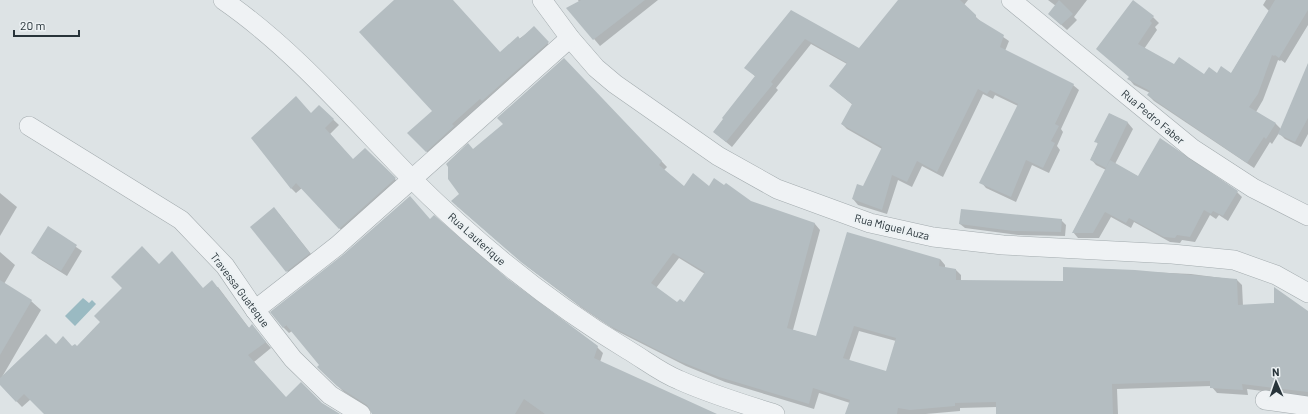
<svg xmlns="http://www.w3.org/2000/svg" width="1308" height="414" font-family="Barlow,sans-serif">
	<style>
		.water { fill: #9abac2 }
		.shadow { fill: #0003; fill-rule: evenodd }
		.building { fill: #b4bdc1; fill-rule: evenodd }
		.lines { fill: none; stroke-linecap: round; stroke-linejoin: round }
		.street-casing { stroke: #a3abae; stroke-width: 20 }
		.street { stroke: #eff2f4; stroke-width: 19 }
		.labels { text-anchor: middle; stroke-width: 4; stroke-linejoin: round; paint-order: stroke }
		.street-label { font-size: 11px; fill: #28343a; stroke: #ecf1f3 }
	</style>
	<rect width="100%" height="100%" fill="#dde3e5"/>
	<!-- water -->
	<polygon class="water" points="83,298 89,303 92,300 96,304 75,326 65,316"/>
	<!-- shadow -->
	<g class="shadow">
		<polygon points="395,0 451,0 500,53 534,28 551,47 430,155 409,133 434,111"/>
		<polygon points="578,0 658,0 600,46 568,8 579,2"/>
		<polygon points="899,0 968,0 964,5 981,22 1009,41 1005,51 1073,85 1079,90 1061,129 1063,132 1057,146 1060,150 1049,173 1032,165 1016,202 986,188 981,182 1018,106 995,95 993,99 983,94 943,177 922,166 912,187 898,180 887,214 858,205 853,199 864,187 882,149 847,129 842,124 853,105 836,91 847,64 811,44 776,88 778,90 732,147 714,132 756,77 746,68 791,11 859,49"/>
		<polygon points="1048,0 1087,0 1074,17 1077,20 1067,30 1049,14 1056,6"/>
		<polygon points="1266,0 1308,0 1308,25 1285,63 1281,60 1280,61 1278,60 1263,100 1256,112 1276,124 1281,129 1308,66 1308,134 1301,147 1285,139 1279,133 1272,144 1270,142 1254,168 1154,101 1148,95 1150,93 1134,85 1129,79 1130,77 1103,54 1153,17 1159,23 1155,27 1157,30 1144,49 1174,65 1205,75 1231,74 1269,11 1263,5"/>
		<path d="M564,60L667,167L664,170L685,188H709L815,224L820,230L793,330L816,337L940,259L945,265V268L956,270L961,275V281L1064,282V268L1191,274L1237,280L1242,285L1243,306L1308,312V397L1247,389L1248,395L1217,393L1211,386L1117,389L1118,414H997V407L960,408V411L926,414H846L850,403L819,393L814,409L725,382L686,366L615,330L582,308L528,267L457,206L474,150L505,124ZM679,258L705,274L684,304L677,303L656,288ZM859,331L896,341L887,372L849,361Z"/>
		<polygon points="319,106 339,125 330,134 353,160 365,150 400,184 345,234 302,188 296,193 291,188 311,114"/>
		<polygon points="1110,114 1128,123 1133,129 1115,164 1139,177 1237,192 1242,197 1228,221 1219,215 1216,219 1210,215 1195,242 1182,240 1180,243 1170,242 1134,222 1131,228 1111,217 1099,238 1078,238 1073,232 1106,170 1096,165 1091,159 1098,144 1096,141"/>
		<polygon points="0,193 17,207 0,236"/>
		<polygon points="279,214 315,259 292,276 287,271"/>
		<polygon points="430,220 507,280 597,347 603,353 600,362 715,414 373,414 372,410 344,392 318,367 320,365 292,331 289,333 283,327"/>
		<polygon points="1061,220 1066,225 1065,236 1018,235 965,228 960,224"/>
		<polygon points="48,228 82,251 67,276 38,258 33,253"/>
		<polygon points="0,252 15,265 4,284 31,301 41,310 2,377 56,345 77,347 159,265 204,289 218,287 249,328 252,326 271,348 254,362 286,398 324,405 338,414 45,414 31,399 22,407 0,384"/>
	</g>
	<!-- building -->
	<g class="building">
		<polygon points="394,0 453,0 500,52 518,36 520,39 534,26 549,42 482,101 480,99 452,124 454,126 426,152 407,133 432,111 359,32"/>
		<polygon points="581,0 645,0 593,40 566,8"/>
		<polygon points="898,0 960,0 976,15 976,18 1004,35 1000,47 1074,84 1055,124 1059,126 1051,141 1055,143 1043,168 1026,160 1011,197 979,183 1018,104 990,90 987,94 978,89 937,172 917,161 907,182 892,175 882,210 852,199 857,184 863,186 882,147 841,124 852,104 829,86 847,63 805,39 771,82 773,84 726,142 713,132 723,119 722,118 755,76 744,68 791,10 859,48"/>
		<polygon points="1059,0 1073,14 1061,25 1048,14"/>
		<polygon points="1133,0 1154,16 1150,21 1152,23 1138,44 1174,64 1179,57 1204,74 1209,67 1217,73 1221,66 1231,73 1275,0 1308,0 1308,10 1279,58 1275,55 1274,56 1272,55 1258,94 1249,107 1276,123 1266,139 1264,137 1247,163 1147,95 1150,91 1127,79 1129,77 1096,49"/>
		<path d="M564,58L662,161L659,165L684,186L693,173L709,186L714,178L724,185L726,183L751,201L815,223L787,328L816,336L847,232L940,259L939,266L956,269V280L1063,281V267L1135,270L1237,279L1238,305L1274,303V287L1308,311V392L1242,384L1243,390L1210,388V381L1112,384L1113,414H996V402L955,403V406L910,410L898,408L897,414H845L850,400L832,394L813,388L809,404L719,377L679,361L608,325L576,303L521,262L451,201L459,194L448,179V167L446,164L468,143L473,149L503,124L497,118ZM673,253L705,272L684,302L680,299L677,302L651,283ZM854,326L896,338L886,371L843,358Z"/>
		<polygon points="1308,63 1308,118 1295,142 1278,134"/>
		<polygon points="296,96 311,113 319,105 334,119 325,128 353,159 365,148 396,178 339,229 296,183 291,189 251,138"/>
		<polygon points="1109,113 1128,122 1106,168 1090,160 1098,143 1094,142"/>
		<polygon points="1160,138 1238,191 1223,216 1213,211 1211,214 1204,210 1190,237 1177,235 1175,238 1164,237 1129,218 1126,223 1105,212 1093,233 1072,233 1110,160 1138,176"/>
		<polygon points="410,196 430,219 434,215 508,279 598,346 594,358 717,414 545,414 524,399 515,414 372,414 367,405 337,386 317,367 319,365 286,325 283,328 270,312 344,254"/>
		<polygon points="274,207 310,253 286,272 250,227"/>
		<polygon points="961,209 1062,219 1061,232 1013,231 959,224"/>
		<polygon points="48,226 77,245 61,271 31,253"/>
		<polygon points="142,246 159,264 172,251 203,288 212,280 249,328 252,324 266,342 248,355 286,397 301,382 322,403 340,414 44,414 24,394 16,402 0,385 0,378 46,334 56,344 63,336 72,346 75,344 77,346 100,322 94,316 122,288 111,277"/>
		<polygon points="0,280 32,300 0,355"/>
	</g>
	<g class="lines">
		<defs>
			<g id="street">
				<path d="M223,0C294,49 351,117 411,178C477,244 548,302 628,350C645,360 661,373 679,380C710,394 743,404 775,414"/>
				<polyline points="542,0 570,38 596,68 615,84 718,156 777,189 870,223 933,237 1003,245 1172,254 1234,260 1276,275 1308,293"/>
				<polyline points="1011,0 1193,149 1253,188 1308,216"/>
				<polyline points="29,126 181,220 225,266 255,310 293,359 330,395 361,414"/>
				<polyline points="255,310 337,246 570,38"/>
				<polyline points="1265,400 1308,406"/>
			</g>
		</defs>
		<!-- street casing -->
		<use href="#street" class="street-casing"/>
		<!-- street -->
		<use href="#street" class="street"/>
	</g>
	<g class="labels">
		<!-- street labels -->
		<g class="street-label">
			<text transform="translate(1153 117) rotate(40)" y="4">Rua Pedro Faber</text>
			<text transform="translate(892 227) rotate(14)" y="4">Rua Miguel Auza</text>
			<text transform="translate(477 239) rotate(42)" y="4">Rua Lauterique</text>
			<text transform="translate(240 290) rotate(53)" y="4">Travessa Guateque</text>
		</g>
	</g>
	<!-- north arrow -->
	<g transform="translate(1276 382) rotate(358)" stroke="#ecf1f3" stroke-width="3" paint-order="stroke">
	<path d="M0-3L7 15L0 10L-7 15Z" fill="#28343a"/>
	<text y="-6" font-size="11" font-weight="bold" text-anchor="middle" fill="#28343a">N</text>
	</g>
	<!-- scale -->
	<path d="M14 30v6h65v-6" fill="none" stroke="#28343a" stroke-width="2"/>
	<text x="20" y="30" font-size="12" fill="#28343a" stroke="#ecf1f3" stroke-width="3" paint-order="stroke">20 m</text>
</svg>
